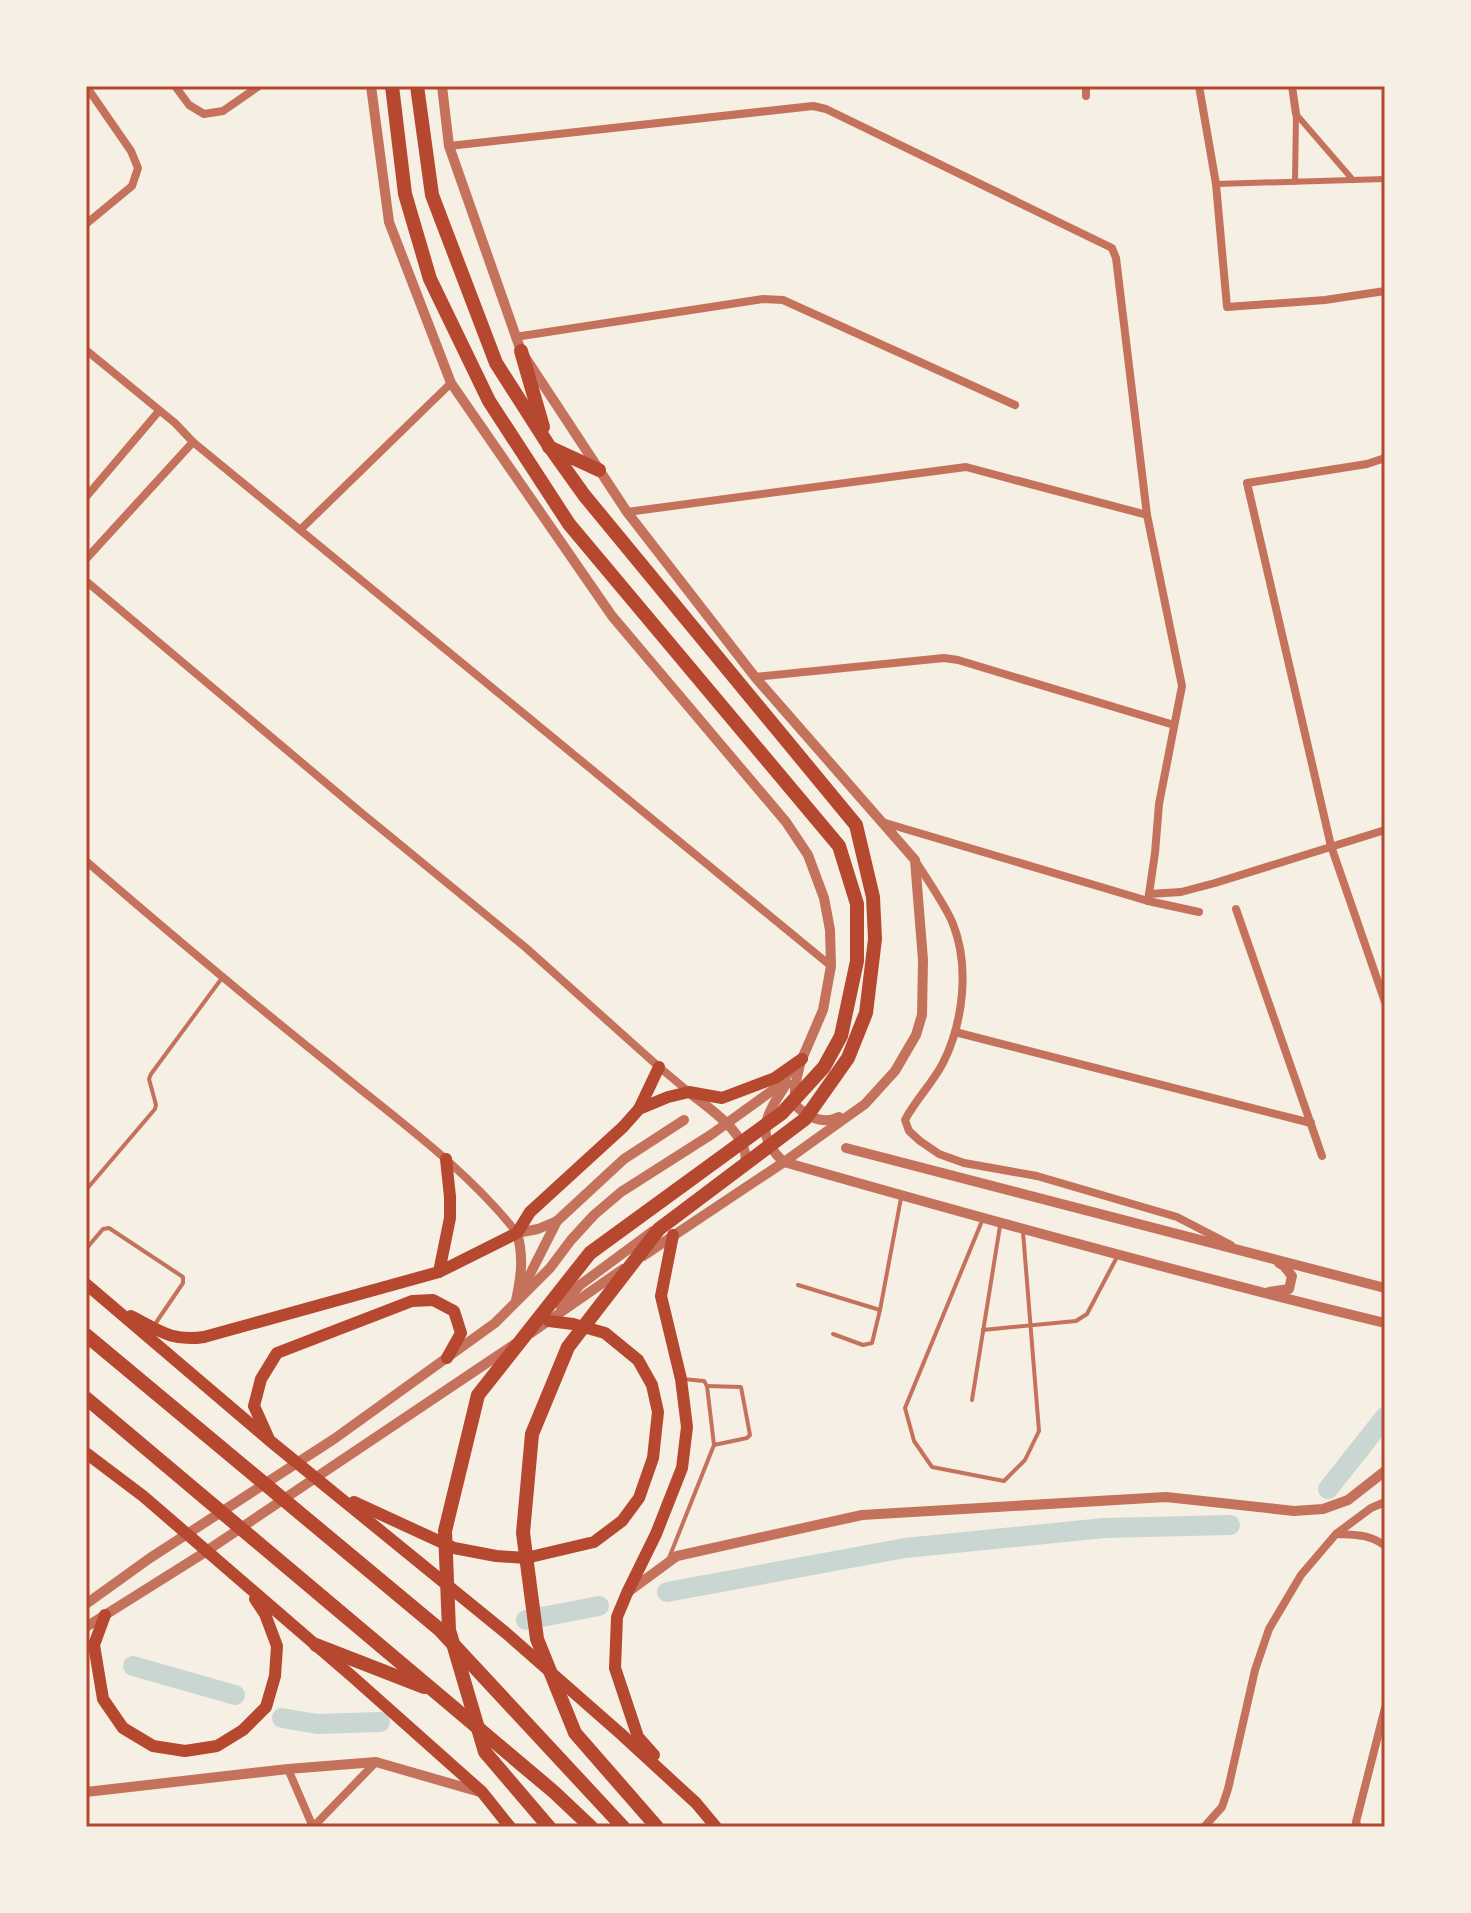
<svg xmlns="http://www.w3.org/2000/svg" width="1471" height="1913" font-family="Manrope,sans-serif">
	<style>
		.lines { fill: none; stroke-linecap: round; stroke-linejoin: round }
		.canal { stroke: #c9d6d2; stroke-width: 20 }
		.service { stroke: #c5725c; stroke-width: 4 }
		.pedestrian { stroke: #c5725c; stroke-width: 6 }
		.minor { stroke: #c5725c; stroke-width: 8 }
		.tertiary { stroke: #c5725c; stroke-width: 10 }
		.secondary { stroke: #b5482f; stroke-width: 12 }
		.primary { stroke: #b5482f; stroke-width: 14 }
		.trunk { stroke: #b5482f; stroke-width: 14 }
		.neatline { fill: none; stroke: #b5482f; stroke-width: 3 }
	</style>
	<rect width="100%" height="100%" fill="#f6efe4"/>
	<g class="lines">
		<!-- canal -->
		<g class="canal">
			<polyline points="1328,1489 1385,1417"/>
			<polyline points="667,1592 905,1548 1104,1528 1230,1525"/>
			<polyline points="526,1620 599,1606"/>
			<polyline points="133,1666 235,1695"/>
			<polyline points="282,1718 317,1724 380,1722"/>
		</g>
		<!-- service -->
		<g class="service">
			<polyline points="86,1190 155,1109 156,1105 149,1079 151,1074 222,978"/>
			<polyline points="982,1221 905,1408 914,1441 932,1467 1004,1481 1025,1460 1039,1431 1023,1232"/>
			<polyline points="86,1249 103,1229 109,1228 183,1277 183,1283 153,1327"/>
			<polyline points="798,1285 880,1310 901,1198"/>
			<polyline points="983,1330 1076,1321 1087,1314 1117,1257"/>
			<polyline points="833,1334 863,1345 872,1343 880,1310"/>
			<polyline points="707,1386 741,1387 750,1435 747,1438 714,1445"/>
			<polyline points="972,1400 1000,1226"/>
			<polyline points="669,1558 714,1445 707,1386 704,1381 683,1379"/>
		</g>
		<!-- pedestrian -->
		<g class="pedestrian">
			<polyline points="1296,114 1353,180"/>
			<polyline points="1295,182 1296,114"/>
			<polyline points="1216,184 1385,179"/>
		</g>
		<!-- minor -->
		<g class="minor">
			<polyline points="175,86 189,105 204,114 223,111 259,86"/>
			<polyline points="1199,86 1216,184 1227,307 1325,300 1385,291"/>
			<polyline points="1292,86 1296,114"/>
			<polyline points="1086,96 1086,86"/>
			<polyline points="449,146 813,106 826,109 1112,248 1116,258 1147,515 1182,686 1159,804 1155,853 1148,901"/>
			<polyline points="86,224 132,186 138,168 131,151 86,86"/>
			<polyline points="515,337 763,299 783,300 1015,405"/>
			<polyline points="86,350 175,423 193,442 831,966"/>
			<polyline points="1385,458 1367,464 1247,483 1331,846 1385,1002"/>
			<polyline points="86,497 159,411"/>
			<polyline points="627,512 966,467 1147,515"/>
			<polyline points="300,530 451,383"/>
			<polyline points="86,559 193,442"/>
			<polyline points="86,581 358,810 525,947 659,1067 689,1092"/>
			<polyline points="755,677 944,658 958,660 1174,725"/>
			<polyline points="882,822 1148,901 1199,912"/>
			<path d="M915,860C926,878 946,906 953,924C970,967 963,1023 943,1063C932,1084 916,1099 905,1120L909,1131L920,1141L939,1154L964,1163L1037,1176L1177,1217L1231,1245"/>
			<path d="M86,861C167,931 249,1000 333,1067C396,1119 466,1168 517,1233"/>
			<polyline points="1149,894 1181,892 1215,883 1385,830"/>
			<polyline points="1236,909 1322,1156"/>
			<polyline points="955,1032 1311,1123"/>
			<path d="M1337,1534C1355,1535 1370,1534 1385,1546"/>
			<polyline points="288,1769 313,1827 376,1762"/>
			<polyline points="1204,1827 1222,1807 1228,1789 1255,1670 1269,1629 1301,1575 1336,1534 1371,1508 1385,1502"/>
			<polyline points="1358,1827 1356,1822 1385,1708"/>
		</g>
		<!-- tertiary -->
		<g class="tertiary">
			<polyline points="442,86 449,146 521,351 627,512 755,677 915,860 923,960 922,1015 916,1035 895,1071 865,1104 784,1162 643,1256"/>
			<path d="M801,1060L795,1086V1105C808,1117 822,1125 839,1117"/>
			<path d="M787,1083C767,1114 752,1134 784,1162C984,1219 1183,1274 1385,1323"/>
			<path d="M690,1093C711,1110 746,1132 746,1161L743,1165"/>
			<polyline points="846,1148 1385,1288"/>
			<polyline points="522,1290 557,1221"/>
			<polyline points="1269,1292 1289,1289 1292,1276 1284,1266 1279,1263"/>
			<path d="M516,1301C521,1277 524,1257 517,1233L538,1229L557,1221L624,1159L684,1120"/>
			<polyline points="561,1307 580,1285 653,1231"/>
			<polyline points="531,1333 623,1269"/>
			<polyline points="628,1592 677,1556 862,1515 1166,1497 1294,1511 1323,1509 1348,1500 1385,1471"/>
			<polyline points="86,1604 150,1558 334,1439 495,1323 550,1268 571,1240 594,1215 621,1192 712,1134 773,1090 802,1059 823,1010 831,966 830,930 824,898 808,855 786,822 612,616 451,383 389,222 371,86"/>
			<polyline points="86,1627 199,1556 515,1344"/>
			<polyline points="86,1792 288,1769 376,1762 480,1792"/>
		</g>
		<!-- secondary -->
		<g class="secondary">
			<polyline points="639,1109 659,1067"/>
			<polyline points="439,1272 450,1218 450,1197 446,1159"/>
			<polyline points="86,1284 269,1440 506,1633 621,1734 696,1803 716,1827"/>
			<path d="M131,1316C158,1330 172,1342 204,1337L439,1272L517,1233L530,1212L623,1127L639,1109L668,1097L689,1092L722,1098L775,1078L802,1059"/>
			<polyline points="268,1437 254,1406 261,1379 277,1353 412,1301 433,1300 454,1311 461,1333 447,1358"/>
			<polyline points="86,1453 143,1496 354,1678 482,1792 510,1827"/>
			<polyline points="354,1502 454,1548 496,1556 526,1558 594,1542 622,1521 639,1498 653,1458 658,1412 652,1385 638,1360 605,1333 573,1324 549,1321"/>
			<polyline points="105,1615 94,1645 103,1699 123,1728 153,1746 185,1751 217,1746 243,1730 266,1707 275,1676 277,1646 265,1614 255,1599"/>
			<polyline points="654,1755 638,1737 615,1668 617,1617 627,1593 656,1534 682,1468 687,1427 681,1379 661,1296 673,1235"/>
		</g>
		<!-- primary -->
		<g class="primary">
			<polyline points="86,1335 439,1629 623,1827"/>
			<polyline points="86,1398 554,1792 591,1827"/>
			<polyline points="316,1645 424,1687"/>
		</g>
		<!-- trunk -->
		<g class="trunk">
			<polyline points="392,86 405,194 430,279 489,401 569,524 839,846 857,904 857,961 841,1036 824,1067 782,1113 590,1253 478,1395 445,1531 449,1630 485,1752 549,1827"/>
			<polyline points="417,86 432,195 496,363 549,446 584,495 856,825 873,897 875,939 866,1013 848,1058 805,1119 659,1229 568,1347 532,1434 523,1533 537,1639 575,1733 657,1827"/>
			<polyline points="521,351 543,427"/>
			<polyline points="549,447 599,470"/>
		</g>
	</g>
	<!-- border -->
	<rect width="1471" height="1913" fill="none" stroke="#f6efe4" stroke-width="176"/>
	<rect x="88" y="88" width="1295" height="1737" class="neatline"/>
</svg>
